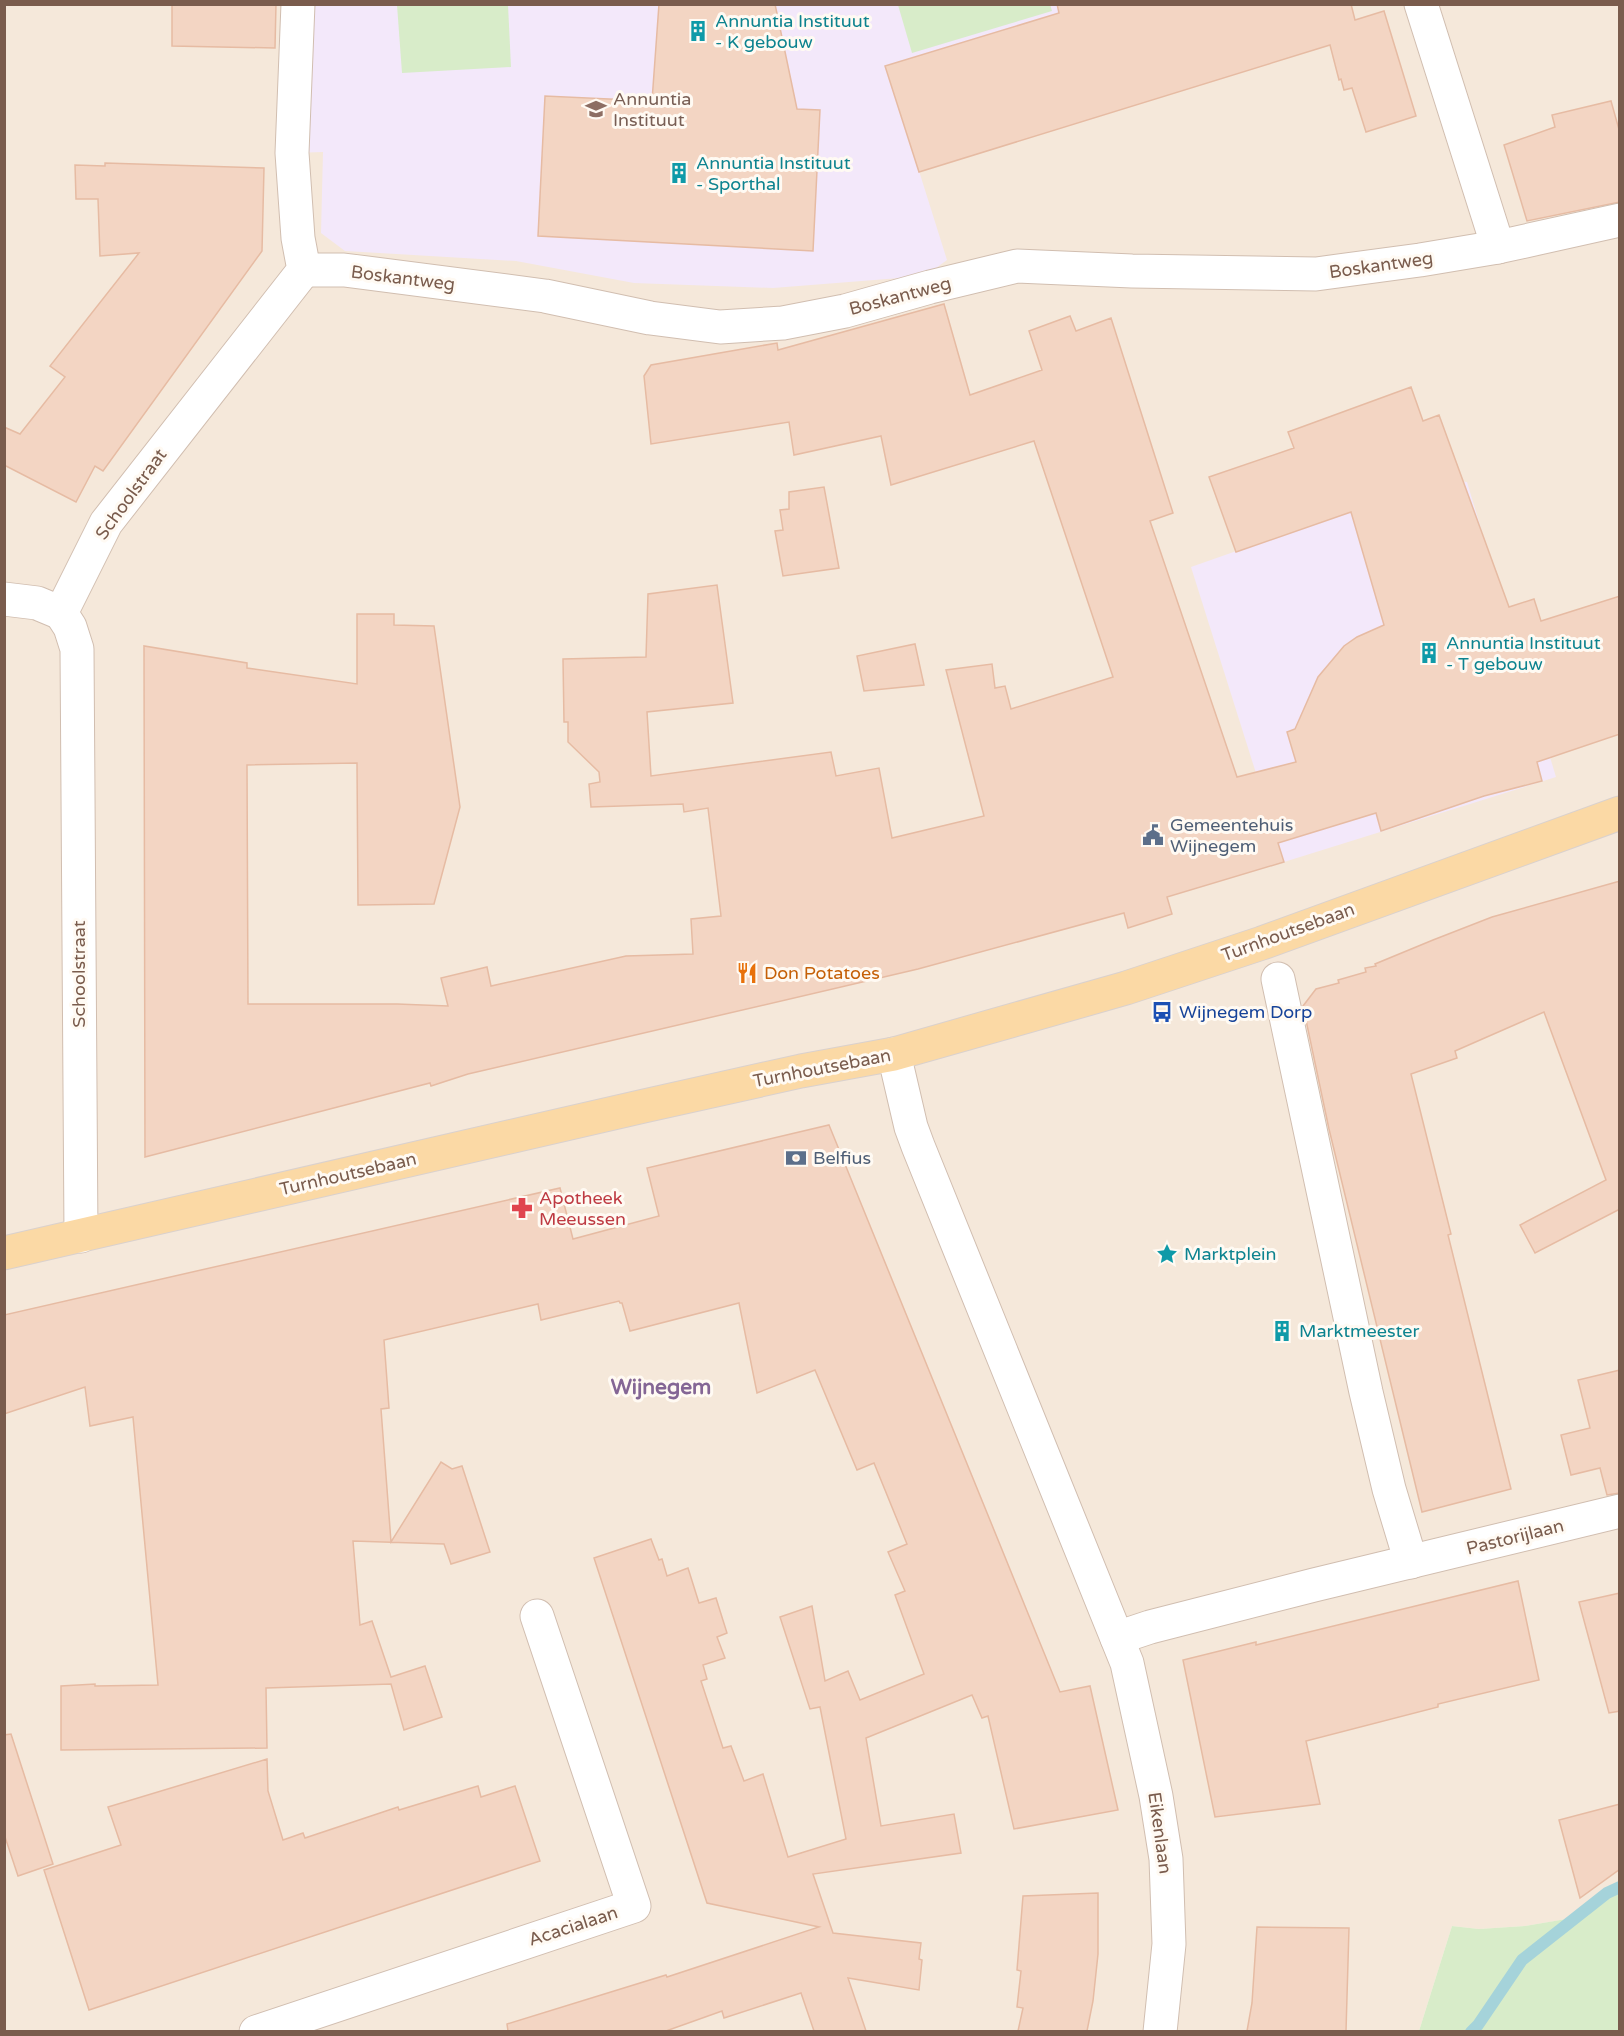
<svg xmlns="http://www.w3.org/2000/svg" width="1624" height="2036" font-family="'Varela Round',sans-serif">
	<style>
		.residential { fill: #f5e8da }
		.education { fill: #f3e8fa }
		.green { fill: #d8ecc9 }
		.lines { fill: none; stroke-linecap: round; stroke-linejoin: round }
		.stream { stroke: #a5d3da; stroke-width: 12 }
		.building { fill: #f3d5c3; stroke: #e6bba3; stroke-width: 1.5 }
		.minor-casing { stroke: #d1beb0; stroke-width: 35 }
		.major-casing { stroke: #dad1cd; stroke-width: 35 }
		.minor { stroke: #fff; stroke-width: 33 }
		.major { stroke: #fbd9a5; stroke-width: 33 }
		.labels { text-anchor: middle; stroke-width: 6; stroke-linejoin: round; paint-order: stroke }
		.culture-label { font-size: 18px; fill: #0d838f; stroke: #fffaf3; text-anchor: start }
		.education-label { font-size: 18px; fill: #785e54; stroke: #fffaf3; text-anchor: start }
		.street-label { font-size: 18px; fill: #7a5c4d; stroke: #fffaf3 }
		.service-label { font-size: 18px; fill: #4e5e75; stroke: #fffaf3; text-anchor: start }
		.food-label { font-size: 18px; fill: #c56008; stroke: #fffaf3; text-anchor: start }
		.transit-label { font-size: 18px; fill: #164399; stroke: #fffaf3; text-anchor: start }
		.health-label { font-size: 18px; fill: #be3a42; stroke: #fffaf3; text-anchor: start }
		.quarter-label { font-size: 21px; font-weight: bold; fill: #846695; stroke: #fffaf3 }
	</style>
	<rect width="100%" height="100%" fill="#fdf6ec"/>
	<!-- residential -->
	<polygon class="residential" points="5,5 1619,5 1619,1887 1607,1893 1579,1917 1525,1926 1479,1929 1452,1926 1419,2031 5,2032"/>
	<!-- education -->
	<g class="education">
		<polygon points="1057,4 1059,13 886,66 947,260 925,276 773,288 634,283 516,261 345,251 321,233 323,152 292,153 298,5"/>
		<polygon points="1442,479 1467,482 1556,777 1284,862 1191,567"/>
	</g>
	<!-- green -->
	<g class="green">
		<polygon points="1050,4 1052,11 912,53 898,5"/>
		<polygon points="397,5 508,5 511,67 402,73"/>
		<polygon points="1619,1887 1619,2031 1419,2031 1452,1926 1479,1929 1525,1926 1578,1917 1607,1893"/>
	</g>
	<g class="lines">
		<!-- stream -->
		<polyline class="stream" points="1471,2032 1478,2025 1522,1960 1607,1893 1620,1887"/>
	</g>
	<!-- building -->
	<g class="building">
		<polygon points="172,4 276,4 275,48 172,46"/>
		<polygon points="659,4 775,4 797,109 820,110 813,251 538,236 545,96 652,101"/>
		<polygon points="1057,4 1351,4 1355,20 1384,11 1416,116 1366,132 1352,88 1344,90 1341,79 1339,80 1330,45 919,172 885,66 1059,13"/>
		<polygon points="1611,101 1620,133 1620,202 1527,221 1504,145 1555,127 1552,115"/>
		<polygon points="105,163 264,168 262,251 103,471 95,466 76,502 4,465 4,427 20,434 65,377 50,366 139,253 100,256 98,199 76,199 75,165 105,166"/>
		<polygon points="944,304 970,395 1042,370 1029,331 1070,316 1076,331 1111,318 1173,513 1150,521 1237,777 1296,762 1287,732 1295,729 1318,677 1344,646 1357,637 1384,625 1351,512 1236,552 1209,477 1294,448 1288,432 1411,387 1423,421 1439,415 1509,607 1534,599 1541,621 1620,596 1620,734 1537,762 1542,781 1484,796 1381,831 1376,813 1278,843 1284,862 1167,897 1172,914 1128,928 1124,913 918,969 468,1074 431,1086 430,1083 145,1157 144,646 247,663 247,668 357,684 357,614 394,614 394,625 434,626 460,807 434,904 358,905 357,763 247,765 248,1004 397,1004 448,1006 441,978 487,967 491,986 626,956 693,954 691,919 721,916 708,808 684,812 683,804 591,807 589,784 600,782 599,772 568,742 568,722 564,722 563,659 646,657 648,594 717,585 733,703 647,712 651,776 831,752 836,776 879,768 892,838 984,816 946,670 992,664 995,688 1005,686 1011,709 1113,677 1034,441 891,485 881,436 794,455 789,422 651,444 644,376 651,365 777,343 778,350"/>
		<polygon points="824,487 839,568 783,576 775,531 783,530 780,510 789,509 789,492"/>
		<polygon points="915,644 924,685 864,691 857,656"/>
		<polygon points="1620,881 1620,1209 1535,1253 1520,1225 1606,1180 1544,1012 1455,1051 1457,1058 1411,1074 1451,1234 1448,1235 1511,1489 1422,1512 1329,1129 1303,1006 1316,989 1339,983 1338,980 1366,972 1365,968 1376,966 1375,964 1433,940 1492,917"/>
		<polygon points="829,1125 1060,1692 1090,1686 1118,1810 1014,1829 988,1716 982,1718 972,1695 866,1738 881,1826 954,1814 961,1853 813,1874 833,1933 921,1943 919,1959 922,1960 919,1990 848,1978 866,2031 814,2031 801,1993 724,2018 722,2011 666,2031 508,2031 507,2024 666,1975 667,1977 819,1927 707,1903 594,1558 651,1539 659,1560 662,1559 667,1576 688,1568 699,1603 716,1598 727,1633 717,1637 725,1658 703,1665 707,1679 701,1681 723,1748 731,1746 744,1781 763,1774 788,1857 846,1839 820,1707 810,1709 780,1617 812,1606 825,1681 848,1671 860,1700 924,1674 895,1595 905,1591 888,1552 907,1544 874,1463 857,1470 815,1370 757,1393 739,1303 630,1331 622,1303 620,1303 619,1301 541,1320 538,1304 384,1340 389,1408 381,1409 391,1542 441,1462 452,1469 462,1466 490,1552 451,1564 444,1544 353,1541 360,1625 372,1621 391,1677 425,1666 442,1717 404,1730 391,1684 266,1688 267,1748 61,1750 61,1686 95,1684 95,1686 158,1685 133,1417 90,1426 85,1387 4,1414 4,1315 560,1188 573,1239 659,1216 647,1168"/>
		<polygon points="1620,1370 1620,1493 1607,1495 1600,1468 1571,1475 1561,1435 1590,1428 1578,1380"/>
		<polygon points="1518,1581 1539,1680 1438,1704 1438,1707 1306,1741 1320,1804 1215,1817 1183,1660 1256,1642 1256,1645"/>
		<polygon points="1620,1593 1620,1711 1609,1713 1579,1602"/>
		<polygon points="11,1734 53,1864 18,1876 4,1834 4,1735"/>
		<polygon points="267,1759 268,1791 283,1840 303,1833 305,1838 398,1807 399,1810 478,1786 481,1797 515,1786 540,1861 89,2010 44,1870 121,1845 108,1807"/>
		<polygon points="1620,1804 1620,1869 1580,1898 1559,1820"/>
		<polygon points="1098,1893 1098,1954 1093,2001 1087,2031 1018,2031 1023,2008 1017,2007 1021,1971 1017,1970 1023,1896"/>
		<polygon points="1257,1927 1349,1928 1346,2031 1247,2031 1252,2003"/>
	</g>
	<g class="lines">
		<defs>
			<g id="minor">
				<polyline points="1421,4 1498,247"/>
				<polyline points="304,270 344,270 545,296 650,318 720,327 783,323 845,311 930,287 1017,266 1132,271 1316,274 1420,260 1498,247 1620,220"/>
				<polyline points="4,599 37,603 61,613"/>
				<polyline points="61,613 106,523 304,270 298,238 292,153 298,4"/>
				<polyline points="61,613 70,627 77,649 81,1236"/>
				<polyline points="1278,979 1366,1392 1389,1489 1411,1562"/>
				<polyline points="894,1054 911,1127 918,1146 1127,1663 1156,1796 1166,1859 1169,1944 1160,2032"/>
				<polyline points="1117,1638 1150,1627 1314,1585 1620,1511"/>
				<polyline points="256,2032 634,1906 537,1616"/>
			</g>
			<polyline id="major" points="4,1253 644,1106 801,1071 894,1054 1126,988 1262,943 1620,813"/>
		</defs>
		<!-- minor casing -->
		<use href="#minor" class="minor-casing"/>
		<!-- major casing -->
		<use href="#major" class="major-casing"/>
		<!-- minor -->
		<use href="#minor" class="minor"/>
		<!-- major -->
		<use href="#major" class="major"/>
	</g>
	<!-- icons -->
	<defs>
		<symbol id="building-bare" viewBox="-9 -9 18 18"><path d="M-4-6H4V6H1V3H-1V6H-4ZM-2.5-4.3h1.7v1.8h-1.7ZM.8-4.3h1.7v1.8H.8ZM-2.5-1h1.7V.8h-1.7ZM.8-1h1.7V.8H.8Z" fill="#0f9aa8" stroke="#fffaf3" stroke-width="2.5" paint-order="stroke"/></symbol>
		<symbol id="school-bare" viewBox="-9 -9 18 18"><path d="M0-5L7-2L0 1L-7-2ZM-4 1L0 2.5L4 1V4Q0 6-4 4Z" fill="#8d6e63" stroke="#fffaf3" stroke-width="2.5" paint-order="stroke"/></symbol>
		<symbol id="civic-bare" viewBox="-9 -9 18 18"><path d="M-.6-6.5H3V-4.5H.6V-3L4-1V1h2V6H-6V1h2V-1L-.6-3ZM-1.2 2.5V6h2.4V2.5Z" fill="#5c6f8a" stroke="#fffaf3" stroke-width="2.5" paint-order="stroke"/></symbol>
		<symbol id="restaurant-bare" viewBox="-9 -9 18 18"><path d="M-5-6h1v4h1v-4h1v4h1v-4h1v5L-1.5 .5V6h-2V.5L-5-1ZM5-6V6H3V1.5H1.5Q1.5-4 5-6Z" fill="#e8710a" stroke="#fffaf3" stroke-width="2.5" paint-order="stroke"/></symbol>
		<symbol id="bus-bare" viewBox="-9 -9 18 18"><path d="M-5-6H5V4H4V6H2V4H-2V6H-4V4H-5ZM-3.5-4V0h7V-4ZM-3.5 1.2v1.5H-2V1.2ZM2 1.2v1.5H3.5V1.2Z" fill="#1a4fb4" stroke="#fffaf3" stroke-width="2.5" paint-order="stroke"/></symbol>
		<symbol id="bank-bare" viewBox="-9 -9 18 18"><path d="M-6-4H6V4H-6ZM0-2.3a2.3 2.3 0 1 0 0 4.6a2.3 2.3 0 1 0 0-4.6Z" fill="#5c6f8a" stroke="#fffaf3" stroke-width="2.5" paint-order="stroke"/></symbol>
		<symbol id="pharmacy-bare" viewBox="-9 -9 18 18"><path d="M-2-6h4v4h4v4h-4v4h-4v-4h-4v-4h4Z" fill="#e0444e" stroke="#fffaf3" stroke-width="2.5" paint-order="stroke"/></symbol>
		<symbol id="sight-bare" viewBox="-9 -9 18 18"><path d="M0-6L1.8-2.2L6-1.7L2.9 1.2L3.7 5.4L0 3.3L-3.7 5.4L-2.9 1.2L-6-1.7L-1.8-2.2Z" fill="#0f9aa8" stroke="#fffaf3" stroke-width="2.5" paint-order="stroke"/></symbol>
	</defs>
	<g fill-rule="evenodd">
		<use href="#building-bare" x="683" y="16" width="30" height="30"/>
		<use href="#school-bare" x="581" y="94" width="30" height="30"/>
		<use href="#building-bare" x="664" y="158" width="30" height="30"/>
		<use href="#building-bare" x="1414" y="638" width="30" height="30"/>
		<use href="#civic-bare" x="1138" y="820" width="30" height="30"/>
		<use href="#restaurant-bare" x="732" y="958" width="30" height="30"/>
		<use href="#bus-bare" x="1147" y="997" width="30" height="30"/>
		<use href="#bank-bare" x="781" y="1143" width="30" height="30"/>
		<use href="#pharmacy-bare" x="507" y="1193" width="30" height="30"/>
		<use href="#sight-bare" x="1152" y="1239" width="30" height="30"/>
		<use href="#building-bare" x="1267" y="1316" width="30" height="30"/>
	</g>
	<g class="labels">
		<!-- culture labels -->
		<g class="culture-label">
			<text x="715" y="27">Annuntia Instituut<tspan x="715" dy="21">- K gebouw</tspan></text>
			<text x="696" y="169">Annuntia Instituut<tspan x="696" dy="21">- Sporthal</tspan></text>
			<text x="1446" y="649">Annuntia Instituut<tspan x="1446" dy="21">- T gebouw</tspan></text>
			<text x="1184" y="1260">Marktplein</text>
			<text x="1299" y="1337">Marktmeester</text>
		</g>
		<!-- education labels -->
		<g class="education-label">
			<text x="613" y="105">Annuntia<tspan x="613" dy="21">Instituut</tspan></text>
		</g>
		<!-- street labels -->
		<g class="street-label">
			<text transform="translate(1381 265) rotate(-8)" y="6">Boskantweg</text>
			<text transform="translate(403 278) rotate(7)" y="6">Boskantweg</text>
			<text transform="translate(900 296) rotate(-15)" y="6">Boskantweg</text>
			<text transform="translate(131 494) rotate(-54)" y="6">Schoolstraat</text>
			<text transform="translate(1288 932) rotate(-20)" y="6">Turnhoutsebaan</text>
			<text transform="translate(79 974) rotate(-90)" y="6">Schoolstraat</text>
			<text transform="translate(822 1068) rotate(-11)" y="6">Turnhoutsebaan</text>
			<text transform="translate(348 1174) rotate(-13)" y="6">Turnhoutsebaan</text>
			<text transform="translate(1515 1537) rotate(-14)" y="6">Pastorijlaan</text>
			<text transform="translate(1160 1833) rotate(82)" y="6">Eikenlaan</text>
			<text transform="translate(573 1926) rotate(-18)" y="6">Acacialaan</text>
		</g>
		<!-- service labels -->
		<g class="service-label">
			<text x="1170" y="831">Gemeentehuis<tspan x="1170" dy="21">Wijnegem</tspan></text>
			<text x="813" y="1164">Belfius</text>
		</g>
		<!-- food labels -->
		<g class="food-label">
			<text x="764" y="979">Don Potatoes</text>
		</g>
		<!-- transit labels -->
		<g class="transit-label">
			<text x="1179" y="1018">Wijnegem Dorp</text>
		</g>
		<!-- health labels -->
		<g class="health-label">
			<text x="539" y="1204">Apotheek<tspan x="539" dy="21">Meeussen</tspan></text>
		</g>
		<!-- quarter labels -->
		<g class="quarter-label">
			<text x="661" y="1394">Wijnegem</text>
		</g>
	</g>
	<!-- border -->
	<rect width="1624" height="2036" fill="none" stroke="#7a5c4d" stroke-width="12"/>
</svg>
